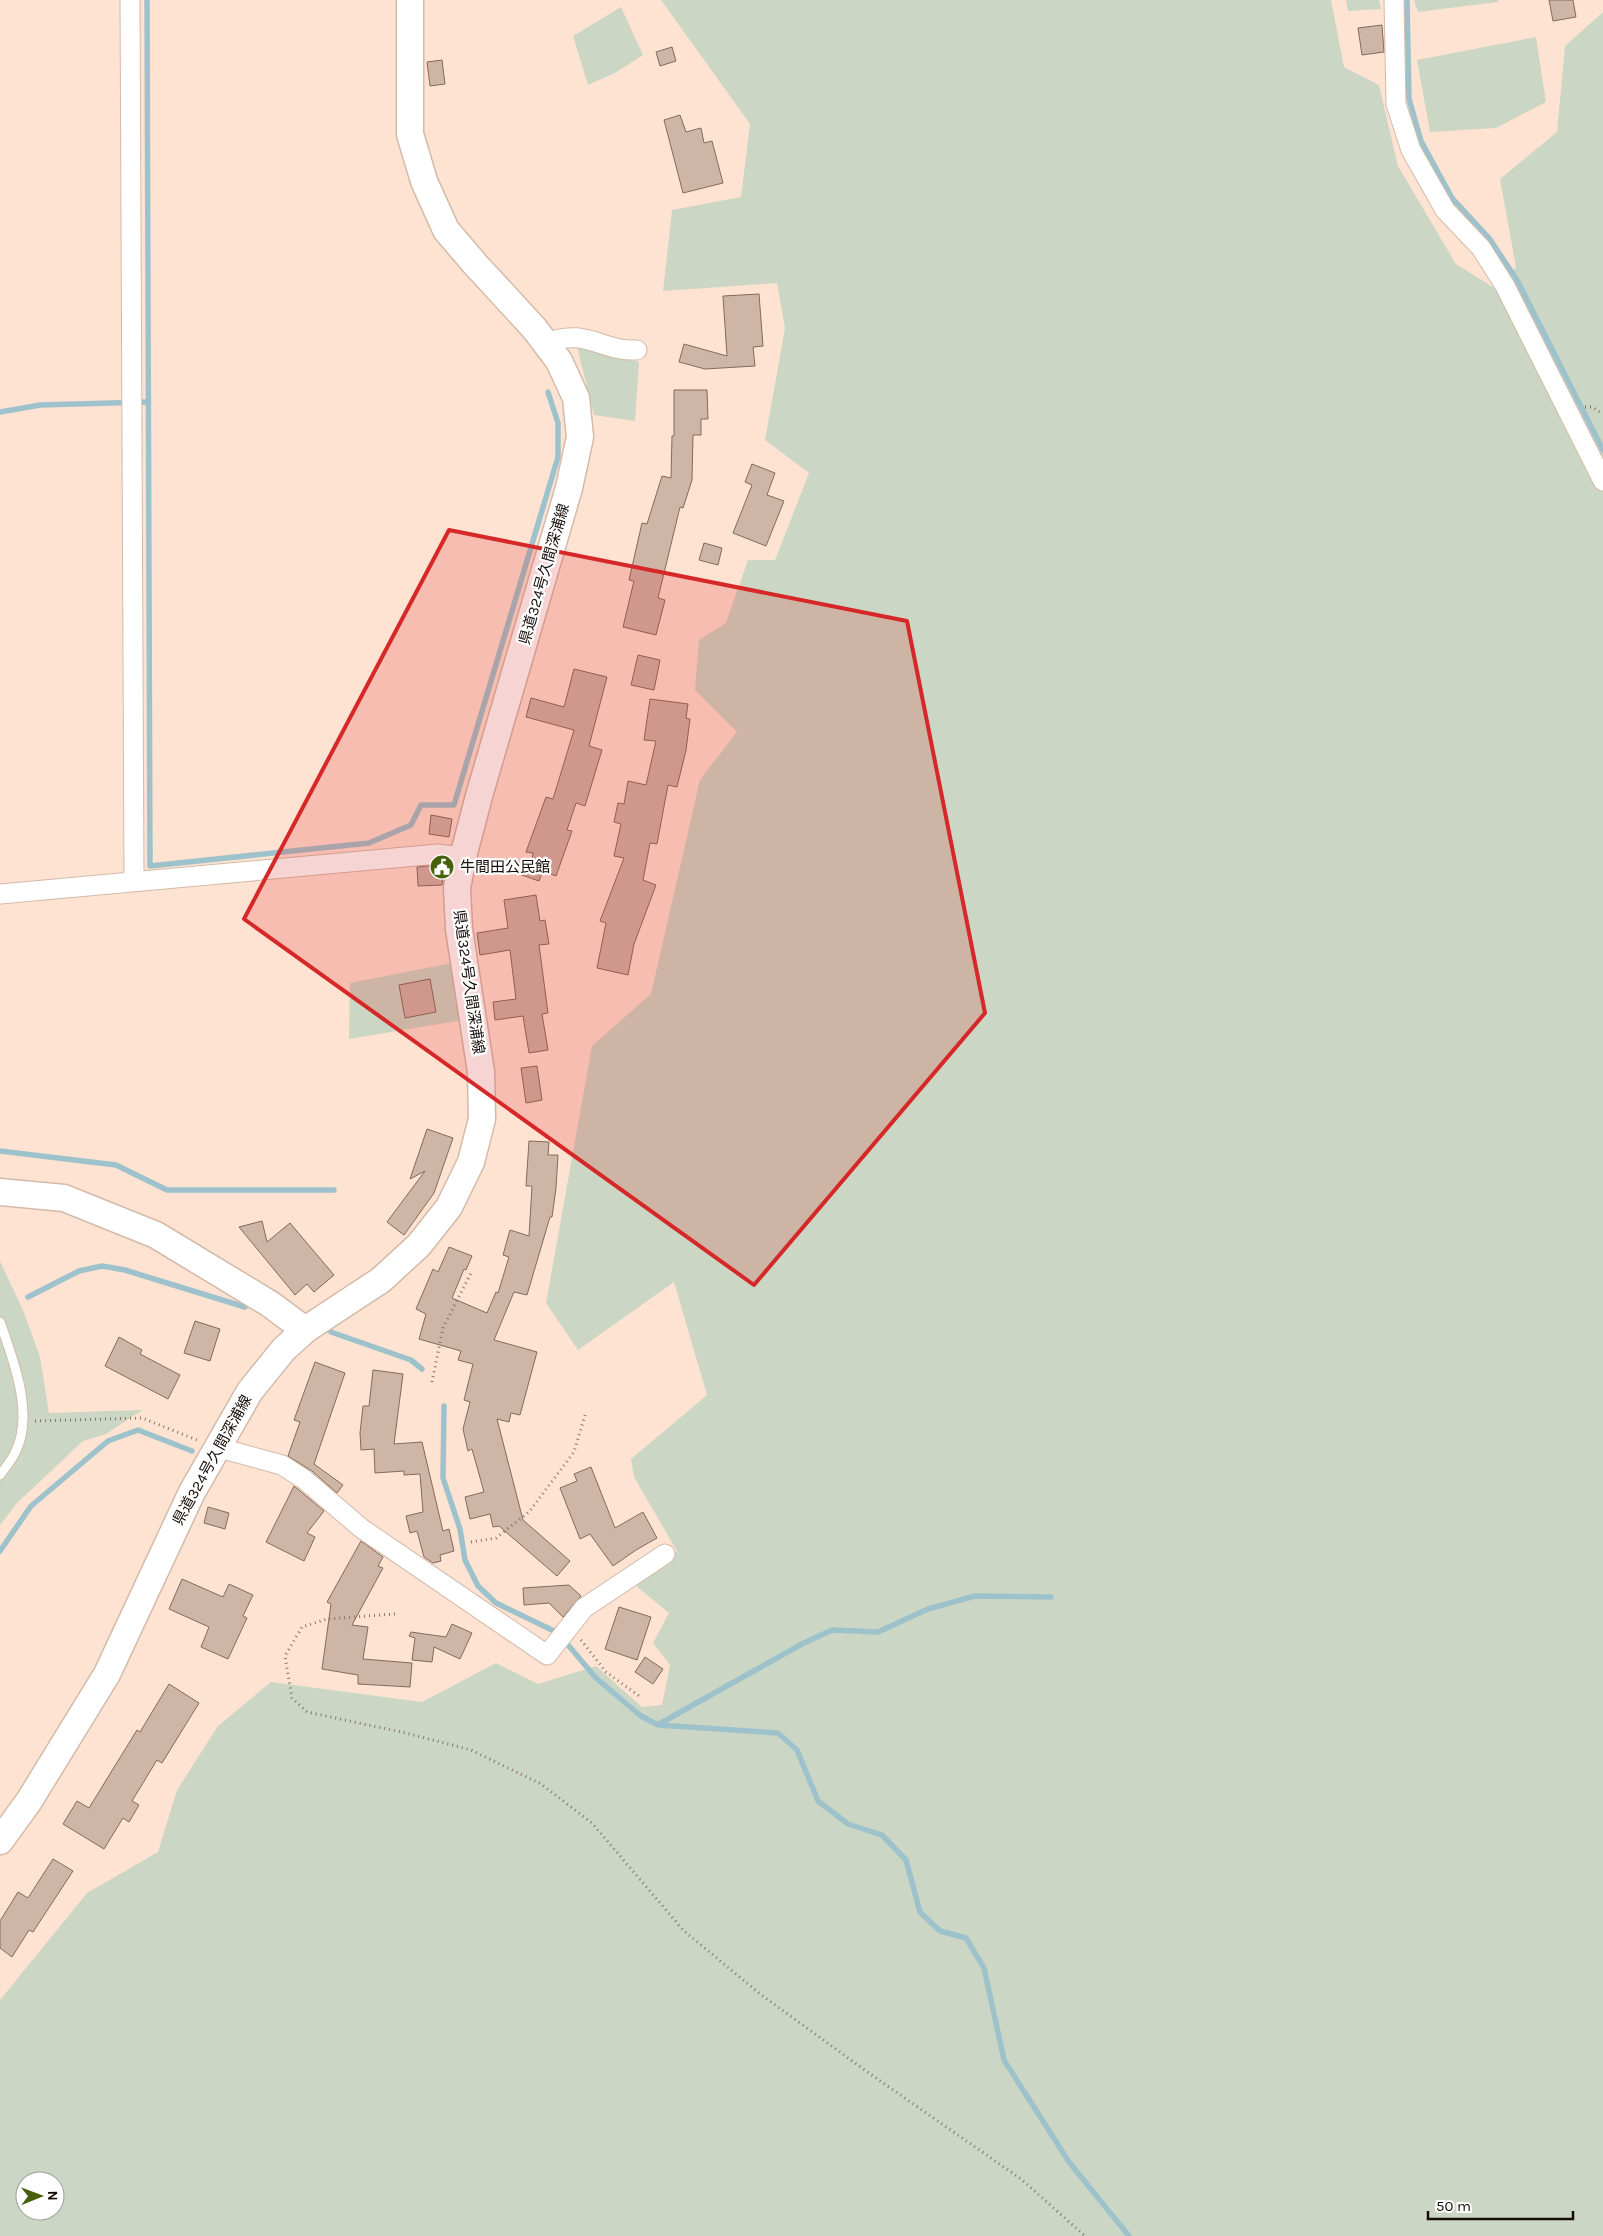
<svg xmlns="http://www.w3.org/2000/svg" width="1603" height="2236" font-family="Karla,'Noto Sans JP',sans-serif">
	<style>
		.green { fill: #cbd7c4; fill-rule: evenodd }
		.lines { fill: none; stroke-linecap: round; stroke-linejoin: round }
		.stream { stroke: #9ec2cb; stroke-width: 5.5 }
		.building { fill: #cfb5a5; stroke: #826b5b }
		.lane-casing { stroke: #d3baa9; stroke-width: 11 }
		.street-casing { stroke: #d3baa9; stroke-width: 21 }
		.secondary-casing { stroke: #d3baa9; stroke-width: 29 }
		.path { stroke: #87756b; stroke-width: 3; stroke-dasharray: 1 4; stroke-linecap: butt }
		.lane { stroke: #fff; stroke-width: 9 }
		.street { stroke: #fff; stroke-width: 19 }
		.secondary { stroke: #fff; stroke-width: 26 }
		.marked { fill: #d62828; fill-opacity: 0.2; stroke: #d62828; stroke-width: 4; stroke-linejoin: round }
		.labels { text-anchor: middle; stroke-width: 4.5; stroke-linejoin: round; paint-order: stroke }
		.street-label { font-size: 15px; fill: #150c07; stroke: #fff }
		.poi-label { font-size: 15px; fill: #150c07; stroke: #fff; text-anchor: start }
	</style>
	<rect width="100%" height="100%" fill="#fee3d2"/>
	<!-- green -->
	<g class="green">
		<path d="M661,0H1331L1344,67L1379,85L1398,166L1456,264L1496,289L1516,267L1500,179L1557,132L1565,46L1603,12V2236H0V2000L87,1893L158,1852L177,1790L218,1726L271,1682L422,1702L496,1663L538,1684L596,1666L642,1707L662,1705L670,1665L653,1643L669,1613L636,1586L677,1551L634,1477L631,1459L707,1395L674,1282L578,1350L546,1303L592,1046L651,994L700,780L737,732L695,690L699,640L726,623L748,560H775L809,473L765,440L785,328L777,283L663,291L672,210L741,197L750,124ZM25,2181H55V2211H25Z"/>
		<polygon points="1346,0 1379,0 1381,9 1348,11"/>
		<polygon points="1414,0 1498,0 1498,2 1418,12"/>
		<polygon points="621,7 643,55 615,73 588,85 573,36"/>
		<polygon points="1536,37 1546,102 1496,128 1430,132 1417,60"/>
		<polygon points="577,347 639,362 635,421 594,415"/>
		<polygon points="452,963 463,1020 349,1039 350,983"/>
		<polygon points="0,1261 23,1310 40,1357 49,1413 142,1410 106,1434 83,1441 17,1503 0,1525"/>
	</g>
	<g class="lines">
		<!-- stream -->
		<g class="stream">
			<polyline points="147,0 150,866 369,843 411,825 421,805 454,805 558,457 558,423 548,392"/>
			<polyline points="1407,0 1409,99 1421,141 1452,198 1489,238 1517,280 1603,450"/>
			<polyline points="0,412 40,405 148,402"/>
			<polyline points="0,1151 116,1165 167,1190 334,1190"/>
			<polyline points="28,1297 79,1271 102,1266 125,1270 245,1307"/>
			<polyline points="331,1332 411,1360 422,1369"/>
			<polyline points="444,1406 443,1478 460,1529 465,1560 478,1586 496,1603 558,1633 596,1678 641,1716 658,1725 778,1733 797,1750 818,1801 848,1824 882,1835 906,1860 920,1912 940,1931 966,1938 984,1968 1004,2060 1069,2162 1129,2236"/>
			<polyline points="0,1551 31,1506 108,1441 138,1430 192,1451"/>
			<polyline points="659,1724 802,1644 832,1630 878,1632 928,1609 975,1596 1051,1597"/>
		</g>
	</g>
	<!-- building -->
	<g class="building">
		<polygon points="1549,0 1573,0 1576,17 1553,21"/>
		<polygon points="1382,25 1384,52 1362,55 1358,28"/>
		<polygon points="672,47 676,61 660,66 656,52"/>
		<polygon points="442,60 445,84 430,86 427,62"/>
		<polygon points="680,115 686,132 701,128 704,143 712,141 723,183 683,193 664,120"/>
		<polygon points="759,294 763,346 753,347 755,366 705,369 679,362 684,344 727,356 723,296"/>
		<polygon points="674,390 707,390 708,419 701,419 701,435 693,435 692,480 683,508 680,507 658,598 665,600 656,635 623,627 634,581 629,580 642,523 647,524 662,476 671,478 672,436 674,436"/>
		<polygon points="752,464 775,473 767,495 784,501 766,546 733,533 752,485 745,482"/>
		<polygon points="704,543 722,548 718,565 699,560"/>
		<polygon points="638,655 660,660 654,690 631,685"/>
		<polygon points="574,669 607,677 589,746 602,750 585,806 576,803 567,830 572,831 556,876 543,871 539,881 519,874 524,860 532,860 533,853 526,852 546,797 553,799 574,730 526,717 531,698 564,707"/>
		<polygon points="650,699 688,704 686,718 690,719 686,750 677,787 668,785 657,844 650,843 643,880 656,885 634,944 628,975 597,968 606,923 600,921 624,858 614,856 621,824 614,822 618,803 624,804 628,781 646,785 656,741 644,740"/>
		<polygon points="431,815 452,819 449,837 429,834"/>
		<polygon points="438,865 444,866 442,885 418,886 417,867"/>
		<polygon points="536,895 540,921 545,920 549,944 539,945 548,1013 542,1014 548,1050 529,1053 523,1016 495,1020 493,1002 516,999 510,950 480,955 477,933 508,928 504,900"/>
		<polygon points="430,979 436,1012 405,1018 399,985"/>
		<polygon points="537,1066 542,1100 526,1103 521,1068"/>
		<polygon points="427,1129 453,1138 434,1193 404,1235 387,1222 425,1171 410,1179"/>
		<polygon points="529,1141 549,1142 548,1155 558,1155 556,1188 552,1217 550,1217 527,1295 514,1292 494,1340 537,1352 520,1415 511,1413 509,1422 497,1419 523,1520 570,1561 557,1576 499,1526 493,1527 490,1514 470,1519 465,1497 484,1492 472,1449 468,1451 463,1429 470,1402 464,1400 473,1364 458,1360 461,1351 419,1339 426,1314 416,1309 433,1269 438,1272 449,1247 472,1256 466,1270 464,1269 452,1298 487,1313 496,1292 498,1293 509,1257 503,1255 510,1230 529,1236 532,1186 526,1186"/>
		<polygon points="262,1221 267,1242 290,1223 334,1275 314,1292 307,1284 295,1295 239,1227"/>
		<polygon points="195,1321 220,1329 210,1361 184,1353"/>
		<polygon points="119,1337 142,1350 140,1354 180,1375 168,1399 105,1366"/>
		<polygon points="315,1362 345,1373 314,1464 343,1485 337,1493 312,1471 288,1456 300,1422 294,1420"/>
		<polygon points="373,1370 403,1374 394,1444 422,1442 443,1531 449,1529 454,1551 440,1555 441,1561 433,1563 424,1557 417,1531 410,1533 406,1516 423,1512 420,1474 404,1475 404,1471 375,1473 374,1449 361,1450 360,1433 363,1406 369,1406"/>
		<polygon points="591,1467 615,1528 643,1512 657,1538 636,1550 613,1566 590,1534 580,1539 560,1488 577,1481 574,1474"/>
		<polygon points="294,1486 324,1511 307,1533 315,1537 304,1561 266,1542"/>
		<polygon points="208,1507 229,1513 225,1529 204,1523"/>
		<polygon points="361,1541 383,1557 378,1566 383,1568 352,1625 368,1627 363,1659 412,1663 410,1687 358,1684 358,1675 322,1669 331,1604 327,1602"/>
		<polygon points="182,1579 223,1597 229,1584 253,1595 243,1616 247,1618 228,1659 201,1647 209,1627 169,1609"/>
		<polygon points="569,1585 581,1596 563,1617 549,1603 524,1605 523,1588"/>
		<polygon points="619,1607 651,1617 637,1660 605,1649"/>
		<polygon points="452,1624 472,1633 460,1659 434,1647 432,1662 412,1660 415,1638 409,1636 411,1632 446,1637"/>
		<polygon points="645,1657 663,1669 653,1684 635,1672"/>
		<polygon points="169,1684 199,1703 162,1763 157,1760 132,1801 139,1805 129,1822 123,1818 104,1849 63,1824 77,1801 89,1808 137,1730 140,1732"/>
		<polygon points="53,1859 73,1871 33,1932 29,1930 12,1957 0,1948 0,1921 18,1892 28,1898"/>
	</g>
	<g class="lines">
		<defs>
			<path id="lane" d="M0,1322C13,1359 35,1415 15,1453C11,1461 5,1468 0,1475"/>
			<g id="street">
				<polyline points="130,0 134,880"/>
				<polyline points="1394,0 1396,104 1411,150 1445,210 1481,248 1505,286 1603,481"/>
				<path d="M546,343C586,327 602,352 637,350"/>
				<polyline points="0,894 438,854 463,857"/>
				<polyline points="216,1447 282,1465 305,1480 361,1528 547,1655 584,1608 665,1554"/>
			</g>
			<g id="secondary">
				<polyline points="0,1192 64,1198 156,1235 270,1304 305,1330"/>
				<polyline points="0,1841 29,1801 107,1674 192,1492 250,1391 284,1349 305,1330 381,1280 419,1245 449,1207 471,1162 482,1119 481,1072 459,929 457,888 463,857 479,796 569,488 580,437 576,398 559,361 534,328 475,264 446,230 424,181 410,134 410,0"/>
			</g>
		</defs>
		<!-- lane casing -->
		<use href="#lane" class="lane-casing"/>
		<!-- street casing -->
		<use href="#street" class="street-casing"/>
		<!-- secondary casing -->
		<use href="#secondary" class="secondary-casing"/>
		<!-- path -->
		<g class="path">
			<polyline points="1585,407 1592,407 1603,414"/>
			<polyline points="432,1382 443,1328 471,1273"/>
			<polyline points="35,1421 142,1418 197,1440"/>
			<polyline points="471,1542 496,1538 529,1512 574,1452 586,1412"/>
			<polyline points="395,1614 327,1619 302,1627 285,1656 292,1698 307,1712 406,1733 471,1750 541,1784 592,1823 683,1930 760,1994 866,2071 1021,2179 1085,2236"/>
			<polyline points="581,1640 606,1672 642,1698"/>
		</g>
		<!-- lane -->
		<use href="#lane" class="lane"/>
		<!-- street -->
		<use href="#street" class="street"/>
		<!-- secondary -->
		<use href="#secondary" class="secondary"/>
	</g>
	<!-- marked area -->
	<path class="marked" d="M449,530L907,621L985,1013L754,1285L244,919Z"/>
	<!-- icons -->
	<defs>
		<symbol id="civic-disc" viewBox="-11 -11 22 22"><circle r="9.5" fill="#47600c" stroke="#fff"/><path d="M-.6-6.5H3V-4.5H.6V-3L4-1V1h2V6H-6V1h2V-1L-.6-3ZM-1.2 2.5V6h2.4V2.5Z" fill="#fff"/></symbol>
	</defs>
	<g fill-rule="evenodd">
		<use href="#civic-disc" x="428" y="853" width="28" height="28"/>
	</g>
	<g class="labels">
		<!-- street labels -->
		<g class="street-label">
			<text transform="translate(544 574) rotate(-74)" y="5">県道324号久間深浦線</text>
			<text transform="translate(469 982) rotate(82)" y="5">県道324号久間深浦線</text>
			<text transform="translate(212 1460) rotate(-61)" y="5">県道324号久間深浦線</text>
		</g>
		<!-- poi labels -->
		<g class="poi-label">
			<text x="460" y="872">牛間田公民館</text>
		</g>
	</g>
	<!-- north arrow -->
	<g transform="translate(40 2196) rotate(89)"><circle r="24" fill="#ffffff" stroke="#a19e9c"/>
	<path d="M0-4L9 19L0 12L-9 19Z" fill="#47600c"/>
	<text y="-8" font-size="14" font-weight="bold" text-anchor="middle" fill="#150c07">N</text>
	</g>
	<!-- scale -->
	<path d="M1428 2211v8h145v-8" fill="none" stroke="#150c07" stroke-width="2.5"/>
	<text x="1436" y="2211" font-size="15" fill="#150c07" stroke="#ffffff" stroke-width="4" paint-order="stroke">50 m</text>
</svg>
